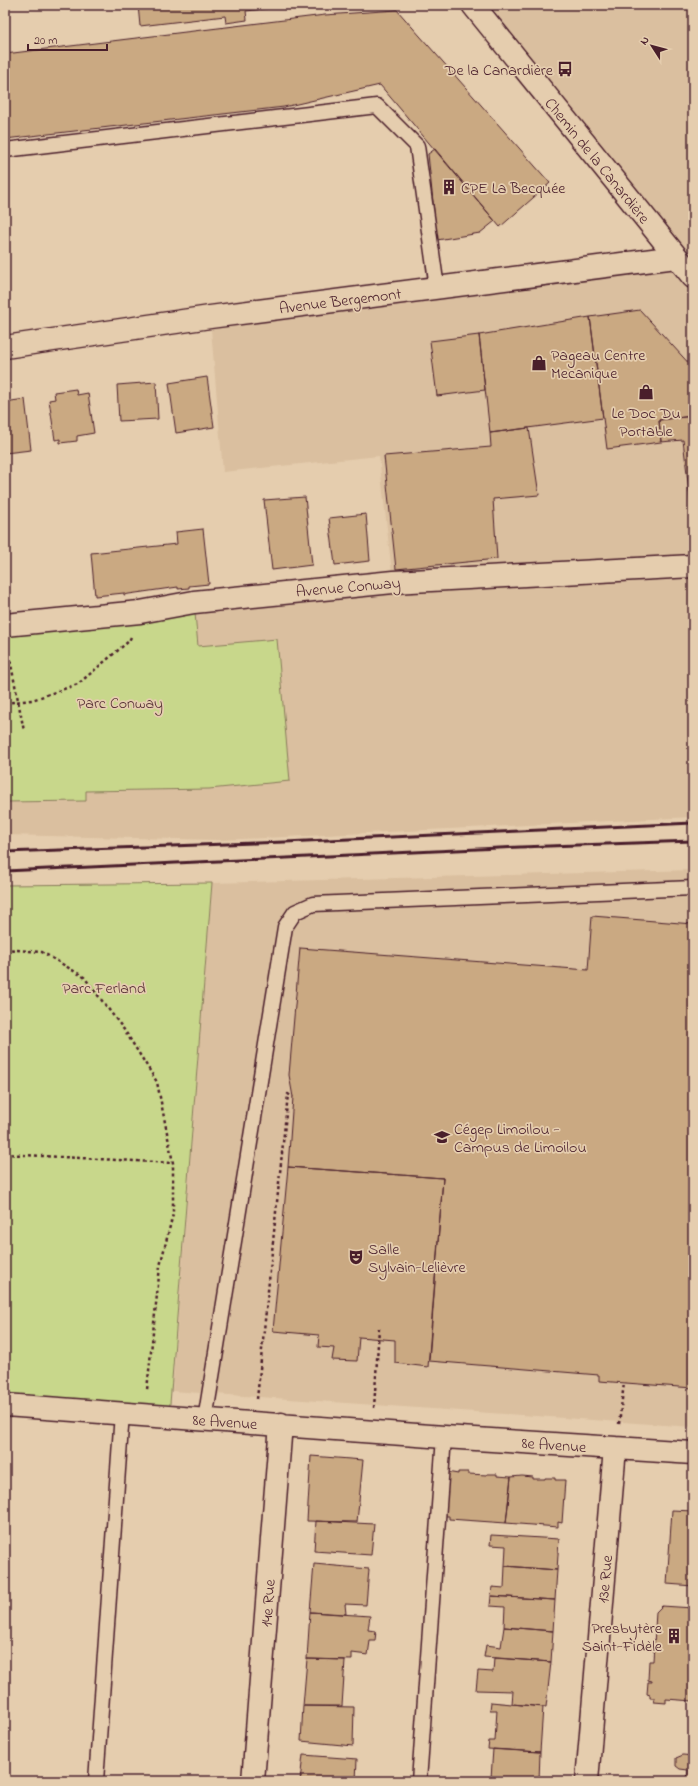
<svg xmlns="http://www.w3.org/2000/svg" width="698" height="1786" font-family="'Indie Flower',sans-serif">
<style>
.built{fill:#dabf9f}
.green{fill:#c8d78b;stroke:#897b5b}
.building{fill:#caa982;stroke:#4a1f2b}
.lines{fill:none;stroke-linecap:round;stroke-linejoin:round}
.service-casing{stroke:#4a1f2b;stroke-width:17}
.minor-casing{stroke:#4a1f2b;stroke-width:25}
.secondary-casing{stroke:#4a1f2b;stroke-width:25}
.path{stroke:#4a1f2b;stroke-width:2.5;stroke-dasharray:3 3;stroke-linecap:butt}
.service{stroke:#e5cdae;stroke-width:14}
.minor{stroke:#e5cdae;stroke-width:22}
.secondary{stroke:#e5cdae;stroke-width:22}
.rail{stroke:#4a1f2b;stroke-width:3}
.labels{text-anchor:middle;stroke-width:3.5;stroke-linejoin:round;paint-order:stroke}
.poi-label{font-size:16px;fill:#4a1f2b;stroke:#e5cdae;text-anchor:start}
.street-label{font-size:16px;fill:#4a1f2b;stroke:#e5cdae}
.park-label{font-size:16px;fill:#573135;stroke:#e5cdae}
</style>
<rect width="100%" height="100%" fill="#e5cdae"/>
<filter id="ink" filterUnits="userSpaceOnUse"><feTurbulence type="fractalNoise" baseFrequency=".025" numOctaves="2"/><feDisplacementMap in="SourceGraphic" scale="8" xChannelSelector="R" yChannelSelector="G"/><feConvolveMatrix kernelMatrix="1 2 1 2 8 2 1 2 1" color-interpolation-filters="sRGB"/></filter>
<g filter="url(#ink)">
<!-- built -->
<path class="built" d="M490,5H693V817L221,840L5,835V802L86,801V791L209,789L194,602L393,582L379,456L223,472L210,317L676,257Z
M693,870V1427L172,1391L212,883Z"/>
<!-- green -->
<path class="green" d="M194,602L198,646L277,639L290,781L209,789L86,791V801L5,802V625Z
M212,883L169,1416L5,1405V885Z"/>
<!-- building -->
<path class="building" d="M138,5H299L246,11L247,20L226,23L225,16L140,26Z
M397,10L550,183L500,227L380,85L284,107L5,139V54L325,15Z
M435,149L495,221L480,233L437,240L428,154Z
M640,310L693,368V416L659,420L661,442L607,449L590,317Z
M590,317L603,418L490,433L479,335Z
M479,335L485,390L437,396L430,341Z
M207,377L214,427L176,433L169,383Z
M156,382L158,419L119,421L117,385Z
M76,389L77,395L88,393L94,433L77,436V441L60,443V439L55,440L49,400L55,399L54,392Z
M25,399L31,450L5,453V402Z
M693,416V524L683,440L661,442L659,420Z
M529,428L539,495L493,499L497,559L396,569L384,456L491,447L490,433Z
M305,497L312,565L272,570L264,500Z
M366,514L370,561L335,565L329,518Z
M203,529L209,584L189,586V588L178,589V587L129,594L124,595V593L95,596L91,553L177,544L176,532Z
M592,916L693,924V1388L599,1381V1375L429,1361L443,1178L288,1167L293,1097L289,1075L300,948L588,970Z
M288,1167L443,1178L428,1367L395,1363V1340L359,1337L357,1361L332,1360L334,1348L318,1347L319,1335L273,1331Z
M311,1456L363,1460L357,1522L307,1521Z
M447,1472L458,1474V1472H468V1474L487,1475V1474H497V1476L511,1477L506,1523L449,1519V1516H444Z
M522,1476L533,1477V1479H545V1478H555V1480H565L562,1523L558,1522V1527L506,1523L511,1477Z
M672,1510L693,1511V1586L667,1584Z
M316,1521L374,1524L371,1555L314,1551Z
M491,1535L559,1539L557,1570L505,1566L506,1546L490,1545Z
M314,1564L369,1569L366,1605L345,1604L346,1614L310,1612Z
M505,1566L557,1570L555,1600L491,1596L492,1587L504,1588Z
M491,1596L555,1600L553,1631L504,1627L505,1607L490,1606Z
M662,1606L693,1608V1701L666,1699V1703L654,1702L655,1698H650V1695L647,1694L648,1682H652V1681L648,1680L649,1661H653L656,1612Z
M310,1612L370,1616L368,1630L376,1631L375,1641H370L368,1655L352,1653V1660L307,1659Z
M504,1627L553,1631L551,1662L484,1657L486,1645L501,1647Z
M494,1658L551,1662L546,1707L512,1704L513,1691L476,1690L478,1671L493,1672Z
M307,1659L345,1660L342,1706H303Z
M491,1702L543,1707L540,1752L488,1749L489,1741H495L497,1710H490Z
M303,1706L354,1707L353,1746L301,1741Z
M493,1749L540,1752L539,1781L491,1778Z
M303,1755L357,1759L356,1781H300Z
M683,1755L693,1756V1781H687L688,1770L680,1769L676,1766V1758Z
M486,1778H491L529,1781H486Z"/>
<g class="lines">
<defs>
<path id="service" d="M5,150L377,106L417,146L437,288
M205,1420L285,927L295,912L313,904L693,888
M96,1781L122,1413
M419,1781L444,1437"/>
<path id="minor" d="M5,347L210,317L676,257
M5,625L140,612L194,602L393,582L693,566
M5,1405L444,1437L693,1453
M253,1781L281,1424
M587,1781L615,1448"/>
<path id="secondary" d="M473,5L693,277"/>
</defs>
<!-- service casing -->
<use href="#service" class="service-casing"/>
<!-- minor casing -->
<use href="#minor" class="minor-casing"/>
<!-- secondary casing -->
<use href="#secondary" class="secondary-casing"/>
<!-- path -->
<path class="path" d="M8,649L24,731
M5,703L32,700L78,684L129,641L131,637
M5,949L42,952L84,977L125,1031L157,1082L173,1163V1214L160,1266L147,1390
M5,1154L173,1163
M257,1399L288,1094L293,1097
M374,1408L379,1328
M619,1424L624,1383"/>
<!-- service -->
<use href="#service" class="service"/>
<!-- minor -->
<use href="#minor" class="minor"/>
<!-- secondary -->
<use href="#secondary" class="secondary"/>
<!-- rail -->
<path class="rail" d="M5,852L285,842L693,823
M5,871L520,847L693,841"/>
</g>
</g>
<!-- icons -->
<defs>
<symbol id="bus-bare" viewBox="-9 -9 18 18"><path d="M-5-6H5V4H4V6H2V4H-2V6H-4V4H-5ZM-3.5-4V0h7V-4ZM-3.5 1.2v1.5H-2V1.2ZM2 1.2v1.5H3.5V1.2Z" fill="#4a1f2b" stroke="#e5cdae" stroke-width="2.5" paint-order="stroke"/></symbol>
<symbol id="building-bare" viewBox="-9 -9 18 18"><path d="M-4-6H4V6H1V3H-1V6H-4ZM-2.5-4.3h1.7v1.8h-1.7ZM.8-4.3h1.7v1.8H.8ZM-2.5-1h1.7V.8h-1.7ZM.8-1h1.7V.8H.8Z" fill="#4a1f2b" stroke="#e5cdae" stroke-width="2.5" paint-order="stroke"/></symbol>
<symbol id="shop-bare" viewBox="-9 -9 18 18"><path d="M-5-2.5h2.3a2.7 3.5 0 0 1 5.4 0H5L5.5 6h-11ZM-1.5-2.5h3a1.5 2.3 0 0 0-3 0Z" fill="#4a1f2b" stroke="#e5cdae" stroke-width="2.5" paint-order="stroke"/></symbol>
<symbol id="university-bare" viewBox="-9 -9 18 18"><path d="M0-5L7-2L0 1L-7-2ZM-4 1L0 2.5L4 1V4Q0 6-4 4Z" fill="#4a1f2b" stroke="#e5cdae" stroke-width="2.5" paint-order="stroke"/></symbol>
<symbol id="theatre-bare" viewBox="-9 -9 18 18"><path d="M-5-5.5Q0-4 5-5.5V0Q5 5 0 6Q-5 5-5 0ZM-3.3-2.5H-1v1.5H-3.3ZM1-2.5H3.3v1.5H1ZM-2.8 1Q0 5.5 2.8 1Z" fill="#4a1f2b" stroke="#e5cdae" stroke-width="2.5" paint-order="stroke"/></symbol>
</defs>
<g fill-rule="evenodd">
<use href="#bus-bare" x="554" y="58" width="22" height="22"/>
<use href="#building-bare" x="438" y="176" width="22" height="22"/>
<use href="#shop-bare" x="528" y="352" width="22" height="22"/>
<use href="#shop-bare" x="635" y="381" width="22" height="22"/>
<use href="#university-bare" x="431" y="1126" width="22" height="22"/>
<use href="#theatre-bare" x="345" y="1246" width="22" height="22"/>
<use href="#building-bare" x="663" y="1625" width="22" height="22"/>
</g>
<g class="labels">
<!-- poi labels -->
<g class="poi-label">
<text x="553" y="75" text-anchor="end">De la Canardière</text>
<text x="461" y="193">CPE La Becquée</text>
<text x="551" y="360">Pageau Centre<tspan x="551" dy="18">Mecanique</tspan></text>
<text x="646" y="418" text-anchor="middle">Le Doc Du<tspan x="646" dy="18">Portable</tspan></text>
<text x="454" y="1134">Cégep Limoilou -<tspan x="454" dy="18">Campus de Limoilou</tspan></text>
<text x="368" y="1254">Salle<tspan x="368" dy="18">Sylvain-Lelièvre</tspan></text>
<text x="662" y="1633" text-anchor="end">Presbytère<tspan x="662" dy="18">Saint-Fidèle</tspan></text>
</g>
<!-- street labels -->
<g class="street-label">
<text transform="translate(598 160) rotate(51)" y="6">Chemin de la Canardière</text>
<text transform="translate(340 300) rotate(-7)" y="6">Avenue Bergemont</text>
<text transform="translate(348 586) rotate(-5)" y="6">Avenue Conway</text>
<text transform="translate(225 1421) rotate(4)" y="6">8e Avenue</text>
<text transform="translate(554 1444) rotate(4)" y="6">8e Avenue</text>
<text transform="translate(604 1579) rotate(-85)" y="6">13e Rue</text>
<text transform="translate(267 1603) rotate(-86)" y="6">14e Rue</text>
</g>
<!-- park labels -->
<g class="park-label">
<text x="120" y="708">Parc Conway</text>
<text x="104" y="993">Parc Ferland</text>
</g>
</g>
<!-- margin -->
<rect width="698" height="1786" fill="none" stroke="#e5cdae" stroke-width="20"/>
<rect x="10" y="10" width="678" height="1766" fill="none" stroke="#4a1f2b" stroke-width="1.5" filter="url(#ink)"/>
<!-- north arrow -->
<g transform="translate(652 46) rotate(306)" stroke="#e5cdae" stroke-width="3" paint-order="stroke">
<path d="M0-3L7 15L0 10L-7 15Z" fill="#4a1f2b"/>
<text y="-6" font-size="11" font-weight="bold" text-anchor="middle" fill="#4a1f2b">N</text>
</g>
<!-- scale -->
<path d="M28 44v6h79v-6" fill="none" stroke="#4a1f2b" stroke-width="2"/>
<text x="34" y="44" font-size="12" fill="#4a1f2b" stroke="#e5cdae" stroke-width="3" paint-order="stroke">20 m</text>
</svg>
